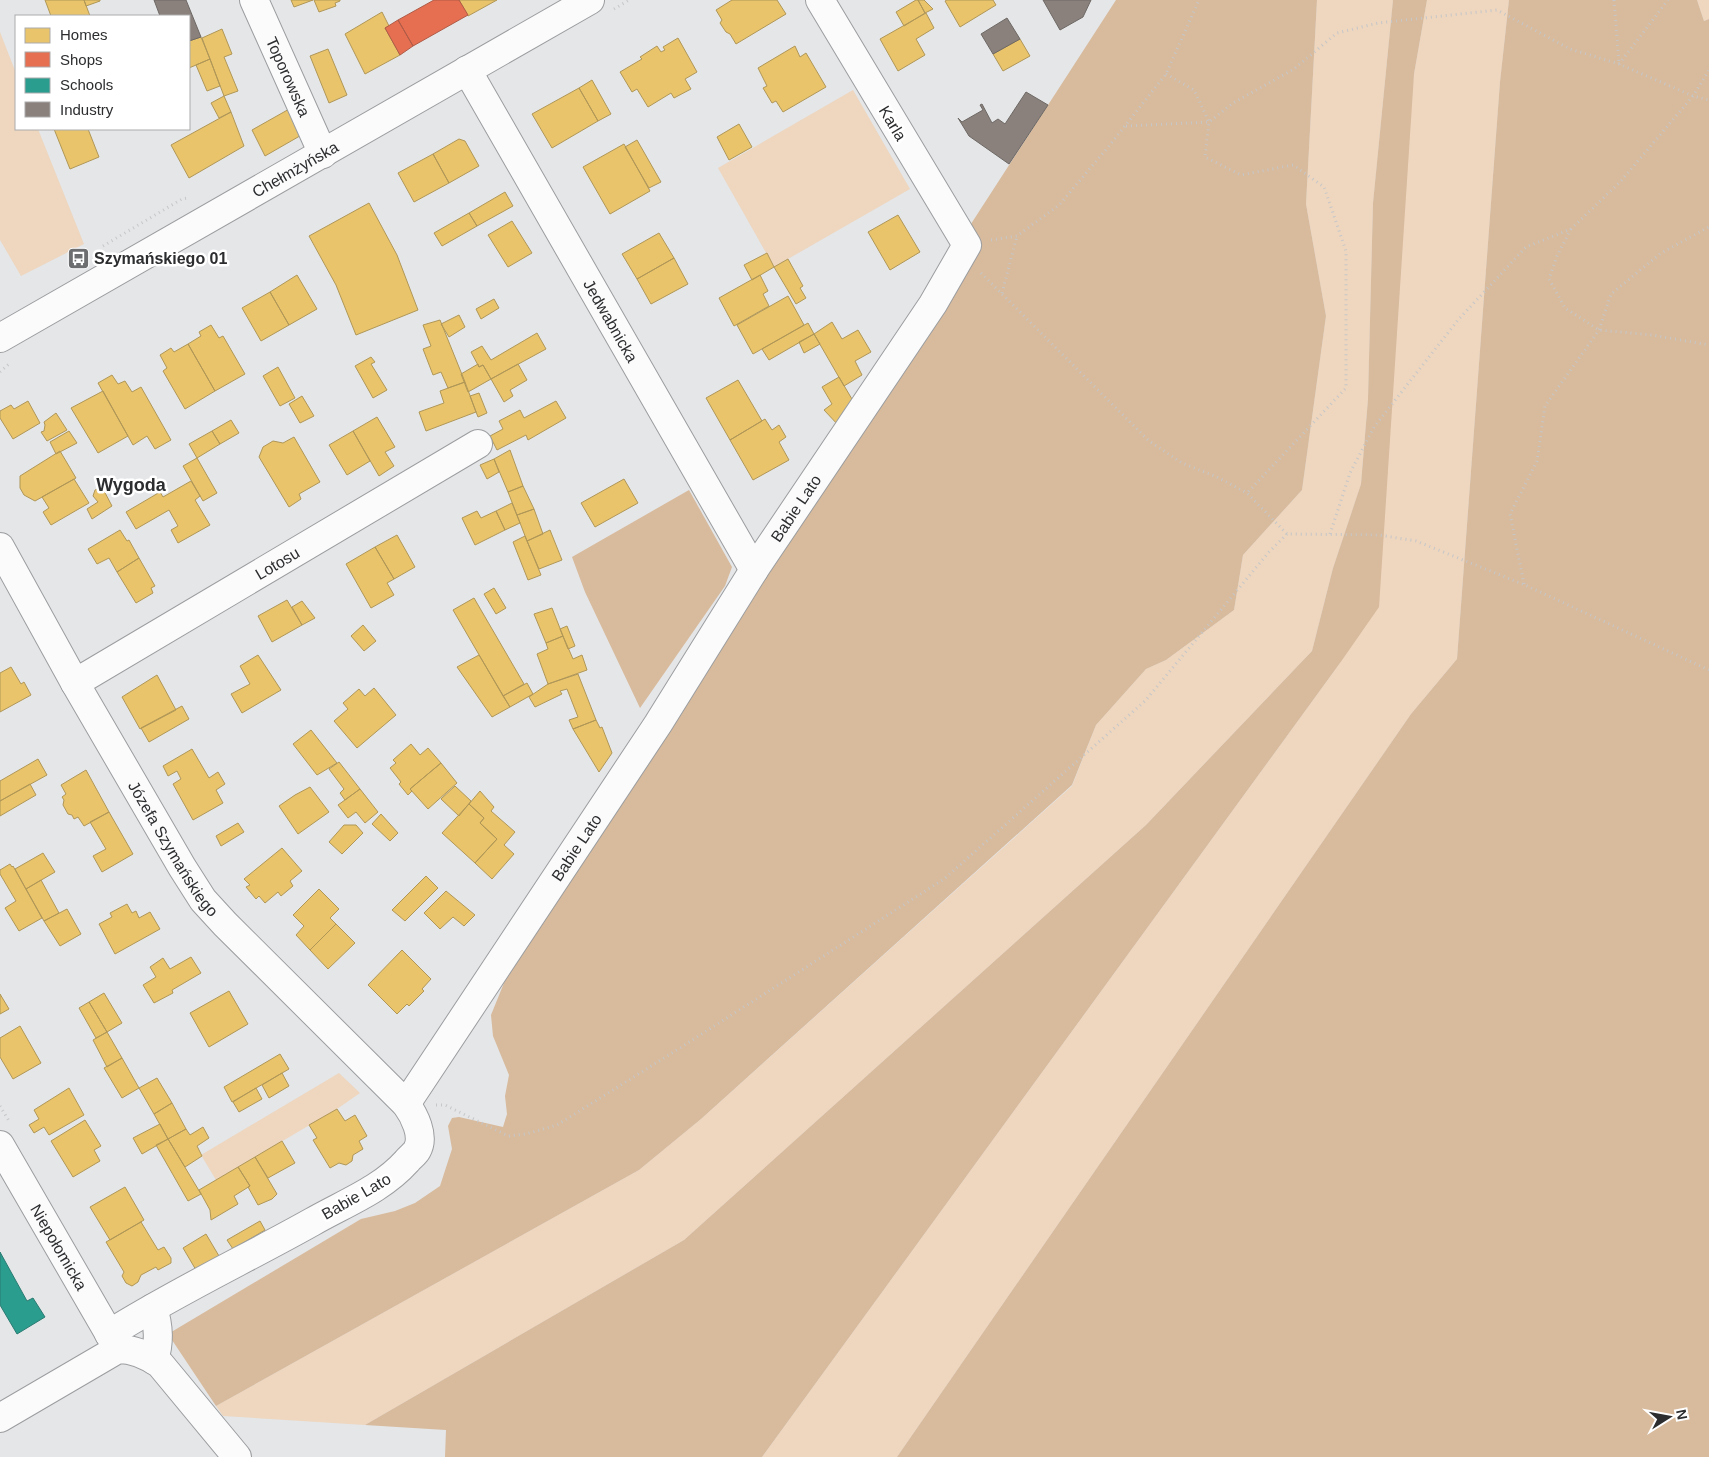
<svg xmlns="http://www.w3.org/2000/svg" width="1709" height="1457" font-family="Helvetica,sans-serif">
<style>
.green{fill:#eed6bf}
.forest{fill:#d8ba9c}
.homes{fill:#e9c46a;stroke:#b09758}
.shops{fill:#e76f51;stroke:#af5b47}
.schools{fill:#2a9d8f;stroke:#2b7b72}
.industry{fill:#8a817c;stroke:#6e6865}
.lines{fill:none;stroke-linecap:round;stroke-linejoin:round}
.minor-casing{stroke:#9b9d9f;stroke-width:30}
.path{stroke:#c6c7c8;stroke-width:3;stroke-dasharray:1 4;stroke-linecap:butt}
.minor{stroke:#fbfbfc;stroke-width:28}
.labels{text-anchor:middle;stroke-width:5;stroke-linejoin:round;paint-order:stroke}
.street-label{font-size:16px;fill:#2c2d2f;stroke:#fff}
.poi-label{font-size:16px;font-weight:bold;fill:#2c2d2f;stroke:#fff;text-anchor:start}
.neighbourhood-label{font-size:18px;font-weight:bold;fill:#2c2d2f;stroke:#fff}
</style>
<rect width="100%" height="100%" fill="#e4e6e8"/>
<!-- green -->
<path class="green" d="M1317,0H1393L1373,203L1368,399L1361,484L1333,568L1312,651L1146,825L684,1240L365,1425L223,1416L216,1406L639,1170L701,1119L1072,786L1096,725L1146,669L1166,660L1234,610L1243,555L1302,490L1326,316L1306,204Z
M1427,0H1509L1500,82L1457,659L1411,714L897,1457H762L1340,663L1414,74Z
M1697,0H1709V19L1704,21Z
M0,32L16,73V129H38L84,244L21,276L0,240Z
M853,90L910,189L774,267L718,168Z
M339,1073L360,1093L337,1109L216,1180L201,1155Z"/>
<!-- forest -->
<path class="forest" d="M1116,0H1317L1306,204L1326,316L1302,490L1243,555L1234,610L1166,660L1146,669L1096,725L1072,785L701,1119L639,1170L216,1406L168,1334L361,1219L395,1211L415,1203L440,1186L452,1149L448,1126L452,1118L459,1117L503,1127L507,1114L505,1096L509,1075L493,1036L491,1015L506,978L969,227Z
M1393,0H1427L1414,74L1379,607L1340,663L762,1457H445L446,1430L365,1425L684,1240L1146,825L1312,651L1333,568L1361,484L1368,399L1373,203Z
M1509,0H1697L1704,21L1709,19V1457H897L1411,714L1457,659L1500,82Z
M689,490L732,567L725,586L640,708L585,592L572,557Z"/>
<!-- homes -->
<path class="homes" d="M45,0H84L90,16H51Z
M84,0H100V1L86,6Z
M291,0H313L294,7Z
M314,0H340V1L335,3L336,6L319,12Z
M459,0H497L468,16Z
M732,0H777L786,14L736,44L730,34L726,32L720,23L722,20L716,10Z
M916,0H918L925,13L904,26L896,12Z
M918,0H924L933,9L925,13Z
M947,0H993L996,5L960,27L945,1Z
M382,12L389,26L385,28L400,55L365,74L345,34Z
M926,13L934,28L916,39L925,55L898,71L880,39Z
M222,29L232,54L224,57L238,91L224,96L202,38Z
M201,37L210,59L189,68V41Z
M678,38L697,72L685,79L691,89L674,98L671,93L648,107L637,89L632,92L620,72L642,59L640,57L657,46L661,52L665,50L663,47Z
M1020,39L1030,56L1003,71L993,54Z
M795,46L800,57L806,53L826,87L783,112L776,101L772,103L763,88L767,86L758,68Z
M328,49L347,95L329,103L310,56Z
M210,59L220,86L207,91L196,65Z
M592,80L611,114L598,121L579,88Z
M579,88L598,121L552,148L532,114Z
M224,96L231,112L219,118L211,103Z
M291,108L305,133L265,156L252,130Z
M231,112L244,146L189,178L171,145Z
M739,124L752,147L729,160L717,137Z
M54,129H88L99,157L70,169Z
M459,139L465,141L479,166L449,183L433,154Z
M637,140L661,182L649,188L625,147Z
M624,144L650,191L610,214L583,167Z
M433,154L449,183L414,202L398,173Z
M505,192L513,206L477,226L469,213Z
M369,203L397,255L418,310L356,335L336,285L309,236Z
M469,213L477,226L442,246L434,233Z
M898,215L920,252L890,270L868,232Z
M512,221L532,253L508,267L488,235Z
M659,233L674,258L637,279L622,254Z
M767,253L774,267L752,280L744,265Z
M674,258L688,284L651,304L637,279Z
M788,259L803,286L800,288L806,298L796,304L774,267Z
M297,275L317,309L289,325L270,292Z
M760,275L768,291L763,294L769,306L734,326L719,298Z
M270,292L289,325L261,341L242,308Z
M788,296L804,325L753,354L737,325Z
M494,299L499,308L481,319L476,309Z
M459,315L465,327L449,337L441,324Z
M440,320L465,382L448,388L441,372L433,375L423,349L431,346L423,325Z
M832,322L842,339L858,330L871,352L855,361L862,375L844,386L814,334Z
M808,323L814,334L769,360L762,349Z
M211,325L219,338L223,336L245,374L215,391L188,344L201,336L199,332Z
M537,333L546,349L491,379L483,365L479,367L471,352L482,346L491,360Z
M814,334L820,344L804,353L799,342Z
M188,344L215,391L185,409L163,371L167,368L160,355L171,348L174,352Z
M371,357L375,362L371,364L387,390L373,398L355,366Z
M478,364L479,367L483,365L491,379L468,392L461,374Z
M518,364L527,380L510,390L513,396L504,402L491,379Z
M278,367L295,398L280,406L263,376Z
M112,375L118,384L125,381L132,392L141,387L171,440L155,449L147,436L133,445L98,383Z
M839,377L856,406L840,427L824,410L832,404L822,387Z
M738,380L762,421L730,440L706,398Z
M465,382L476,412L426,431L419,412L444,403L440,391Z
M103,391L128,436L98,453L71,408Z
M479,393L487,413L478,417L470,396Z
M302,396L314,416L300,423L289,404Z
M28,401L40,423L13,439L0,418V411L11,405L14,409Z
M556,401L566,418L528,440L526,435L497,450L490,436L503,429L499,421L520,410L524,418Z
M56,413L67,430L47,441L41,432L44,431L45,425L44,422Z
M377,417L395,447L385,452L394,466L379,476L353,431Z
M765,419L772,430L779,425L786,437L779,442L789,460L753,480L730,440Z
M231,420L239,433L220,444L212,431Z
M69,431L77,443L56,454L50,442Z
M212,431L220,444L197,458L189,444Z
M353,431L370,461L347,475L329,445Z
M294,437L320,482L299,494L301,499L289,507L259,457L263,447L273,441L283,443Z
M510,450L523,486L508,492L494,459Z
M60,451L76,478L35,501L24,495L20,488V476Z
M197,458L217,493L203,501L183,466Z
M494,459L499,472L487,479L480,465Z
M74,479L89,503L51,525L43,512L49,508L42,497Z
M624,479L638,503L595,527L581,503Z
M191,481L200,496L195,500L210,525L178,543L171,530L178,526L169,510L136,529L126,512L160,492L163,497Z
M523,486L534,509L517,515L508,492Z
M102,487L112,506L92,519L87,509L98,502L93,496L95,490Z
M512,503L520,523L505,530L496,511Z
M534,509L543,534L527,541L517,515Z
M477,511L481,518L496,511L505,530L475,545L462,518Z
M120,530L127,541L129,540L139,558L117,572L109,558L97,564L88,549Z
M550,530L562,560L539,569L527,541Z
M397,535L415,567L394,579L375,547Z
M525,536L541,575L528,580L513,542Z
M375,547L394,579L387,583L394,595L371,608L346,564Z
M139,558L155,586L151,588L153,593L136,603L117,572Z
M494,588L506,608L496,614L484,594Z
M474,598L524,684L503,696L453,610Z
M287,600L302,625L272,642L258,616Z
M302,601L315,618L302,625L292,607Z
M552,608L563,636L546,643L534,614Z
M363,625L376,641L364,651L351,636Z
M567,626L575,646L568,649L560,629Z
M563,636L573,659L582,655L587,670L548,684L537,654L548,649L546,643Z
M258,655L281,690L242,713L231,694L250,684L240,666Z
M479,655L510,707L492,717L457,667Z
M11,667L21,684L24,682L31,695L0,712V673Z
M578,674L596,720L573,729L569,720L578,717L567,689L560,691L562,694L535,707L529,697L548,684Z
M157,675L176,710L140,729L122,697Z
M527,683L533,694L510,707L503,696Z
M374,688L396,715L357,748L334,721L348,709L343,703L359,689L365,696Z
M182,706L189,719L149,742L141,728Z
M596,720L600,728L602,727L612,753L599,772L573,729Z
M311,730L337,763L317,775L293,744Z
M411,744L420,755L428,748L441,763L410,789L412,791L408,795L399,784L401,782L390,768L396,763L393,760Z
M192,749L209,778L218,772L225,784L216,790L223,803L193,820L173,784L181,779L177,771L168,776L163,766Z
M38,759L47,775L0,801V781Z
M339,762L360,789L345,800L340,793L344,789L329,769Z
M441,763L457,783L428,809L410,789Z
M86,770L109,812L84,826L78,817L74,819L72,815L68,814L63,805L64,800L62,797L66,794L61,785Z
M30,784L36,795L0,816V801Z
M455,786L471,801L459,816L441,799Z
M310,787L329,812L298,834L279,806L295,795Z
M360,789L378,812L365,823L356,812L348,818L338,805Z
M480,791L494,807L491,811L515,832L504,845L514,854L492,879L475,863L497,839L480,823L484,818L469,804Z
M469,804L484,818L480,823L497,839L475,863L442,833Z
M109,812L133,854L102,872L93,856L106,849L90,822Z
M381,814L398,833L390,841L372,824Z
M238,823L244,832L221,846L216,836Z
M344,825H356L363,833L342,854L329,842Z
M282,848L302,871L290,881L293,886L281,896L278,892L265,903L259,896L256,899L246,887L250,885L244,879Z
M43,853L55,872L26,889L15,869Z
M10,864L12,867L13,866L42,918L19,931L5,908L16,901L0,874V870Z
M426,876L438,888L405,921L392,910Z
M41,880L59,913L44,921L26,889Z
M319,889L339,909L330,918L336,924L310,950L296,935L304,926L293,915Z
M446,891L475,915L464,926L453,917L440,929L424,913Z
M127,904L132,913L136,911L139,918L150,912L160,929L115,954L99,924L112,917L110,913Z
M67,909L81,934L60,946L44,921Z
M336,924L355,943L328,969L310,950Z
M402,950L431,979L422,989L424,991L409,1006L407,1004L397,1014L368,985Z
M191,957L201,973L172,990L173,993L154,1003L143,985L156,977L150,967L163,958L170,969Z
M229,991L248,1024L209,1047L190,1013Z
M104,993L122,1023L107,1032L89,1002Z
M0,994L9,1009L0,1014Z
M89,1002L107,1032L96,1038L79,1008Z
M20,1026L41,1063L13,1079L0,1057V1038Z
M107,1032L122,1058L107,1067L93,1040Z
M280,1054L289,1069L232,1102L224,1087Z
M122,1058L139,1088L122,1098L104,1068Z
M282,1073L289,1086L269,1098L262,1085Z
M157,1078L172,1103L154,1114L139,1088Z
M69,1088L84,1115L49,1135L44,1127L34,1133L29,1125L39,1119L34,1110Z
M256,1088L262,1099L239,1112L233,1102Z
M172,1103L186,1129L168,1139L154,1114Z
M337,1109L345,1121L355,1115L367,1136L359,1141L363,1149L353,1155L352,1161L346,1165L339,1163L330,1168L313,1140L317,1138L309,1125Z
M85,1120L101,1146L94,1150L100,1161L73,1177L51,1141Z
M160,1124L168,1139L142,1154L133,1138Z
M203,1127L209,1138L197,1146L202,1156L185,1167L168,1139L186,1129L190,1135Z
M168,1139L201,1194L188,1201L156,1145Z
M282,1141L295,1163L268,1178L255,1157Z
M255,1157L277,1194L272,1199L258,1205L248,1187L250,1186L238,1167Z
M238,1167L250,1186L234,1196L238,1204L211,1220L210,1210L199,1190Z
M125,1187L144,1220L110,1240L90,1207Z
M260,1221L265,1230L233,1249L227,1240Z
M141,1222L158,1250L164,1247L171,1258V1263L158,1270L156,1267L141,1275L138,1282L132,1286L126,1283L122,1276L124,1272L106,1242Z
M206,1234L219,1256L196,1270L183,1248Z"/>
<!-- shops -->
<path class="shops" d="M434,0H459L468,15L413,46L398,20Z
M398,20L413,46L400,55L385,28Z"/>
<!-- schools -->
<path class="schools" d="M0,1252L27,1301L33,1298L45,1317L17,1334L0,1305Z"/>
<!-- industry -->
<path class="industry" d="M154,0H186L201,37L189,41V16H160Z
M1043,0H1091L1083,17L1060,30Z
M1007,18L1020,39L993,54L981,34Z
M1026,92L1048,105L1009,164L969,136L958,118L962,122L983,110L980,105L982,104L992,123L998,119L1005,124Z"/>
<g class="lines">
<defs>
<g id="minor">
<path id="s1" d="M254,0L323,154"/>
<path id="s2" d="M467,70L754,570"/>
<path id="s3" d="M0,338L590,0"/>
<path id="s4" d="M0,547L75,683L182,867L203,900L225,924L406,1104C414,1115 425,1136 417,1150C415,1154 410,1157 407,1161C381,1190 345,1203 312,1222C244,1260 174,1293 109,1334"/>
<path id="s5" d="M75,683L478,444"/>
<path id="s6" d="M406,1104L658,724L754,570L933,304L967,245L820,0"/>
<path id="s7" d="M0,1145L118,1349"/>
<path d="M153,1308C159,1326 160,1342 154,1360"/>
<path d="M0,1418L118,1349C134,1349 147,1355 160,1364L237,1457"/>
</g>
</defs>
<!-- minor casing -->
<use href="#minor" class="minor-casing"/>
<!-- path -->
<path class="path" d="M1614,0L1619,63
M614,9L629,0
M1619,64L1668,0
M1166,74L1194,90L1209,122L1205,157L1241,175L1293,165L1324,187L1346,251V388L1247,493
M1126,126L1209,122L1233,103L1294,69L1337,33L1378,23L1497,10L1570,49L1619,64L1693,96L1709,100
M1571,229L1557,256L1549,279L1565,308L1599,330L1652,335L1709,345
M991,240L1017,236L1059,205L1109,146L1166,74L1199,0
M103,246L182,199L188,198
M981,273L1149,441L1182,463L1217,477L1247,493L1287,534L1379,535L1416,541L1525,585L1709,670
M1002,293L1017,236
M0,372L10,363
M1330,534L1350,473L1374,427L1458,320L1526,247L1571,229L1620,182L1693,96L1709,70
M1524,584L1510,514L1537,461L1545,406L1599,330L1611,294L1661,253L1709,227
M436,1105H445L508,1136L526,1134L557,1125L672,1053L944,879L1145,701L1269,552L1287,534
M0,1106L9,1121"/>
<!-- minor -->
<use href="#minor" class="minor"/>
</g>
<!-- icons -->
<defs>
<symbol id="bus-square" viewBox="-11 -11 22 22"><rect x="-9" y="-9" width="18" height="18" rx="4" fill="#6c6e70" stroke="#fff"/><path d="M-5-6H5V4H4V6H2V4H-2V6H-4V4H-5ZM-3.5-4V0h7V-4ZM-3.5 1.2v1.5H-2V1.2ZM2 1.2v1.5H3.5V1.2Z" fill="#fff"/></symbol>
</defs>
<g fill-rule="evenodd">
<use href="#bus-square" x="66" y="246" width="25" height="25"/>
</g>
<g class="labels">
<!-- street labels -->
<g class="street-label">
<text dy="6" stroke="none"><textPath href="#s1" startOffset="84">Toporowska</textPath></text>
<text transform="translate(893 123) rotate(59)" y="6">Karla</text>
<text dy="6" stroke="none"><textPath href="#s3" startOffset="340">Chełmżyńska</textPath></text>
<text dy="6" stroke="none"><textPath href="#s2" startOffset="289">Jedwabnicka</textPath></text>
<text dy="6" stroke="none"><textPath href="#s6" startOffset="712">Babie Lato</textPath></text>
<text dy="6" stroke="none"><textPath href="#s5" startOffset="235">Lotosu</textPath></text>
<text dy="6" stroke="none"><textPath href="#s4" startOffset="348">Józefa Szymańskiego</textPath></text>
<text dy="6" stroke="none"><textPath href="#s6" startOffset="308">Babie Lato</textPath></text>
<text transform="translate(356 1196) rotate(-30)" y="6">Babie Lato</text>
<text dy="6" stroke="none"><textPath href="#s7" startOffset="118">Niepołomicka</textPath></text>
</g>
<!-- poi labels -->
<g class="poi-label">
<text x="94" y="264">Szymańskiego 01</text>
</g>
<!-- neighbourhood labels -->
<g class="neighbourhood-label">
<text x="131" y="491">Wygoda</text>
</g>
</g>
<!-- legend -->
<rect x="15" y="15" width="175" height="115" fill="#ffffff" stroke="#ababac"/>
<rect x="25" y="28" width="25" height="15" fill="#e9c46a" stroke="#ababac"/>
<text x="60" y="40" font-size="15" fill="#2c2d2f">Homes</text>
<rect x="25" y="52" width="25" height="15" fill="#e76f51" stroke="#ababac"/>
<text x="60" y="65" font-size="15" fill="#2c2d2f">Shops</text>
<rect x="25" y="78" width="25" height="15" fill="#2a9d8f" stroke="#ababac"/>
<text x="60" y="90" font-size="15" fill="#2c2d2f">Schools</text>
<rect x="25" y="102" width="25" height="15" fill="#8a817c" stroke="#ababac"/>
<text x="60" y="115" font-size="15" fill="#2c2d2f">Industry</text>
<!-- north arrow -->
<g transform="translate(1669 1417) rotate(79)" stroke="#ffffff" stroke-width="4" paint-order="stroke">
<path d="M0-4L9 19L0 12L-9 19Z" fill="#2c2d2f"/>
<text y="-8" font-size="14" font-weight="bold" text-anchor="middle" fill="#2c2d2f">N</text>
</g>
</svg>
